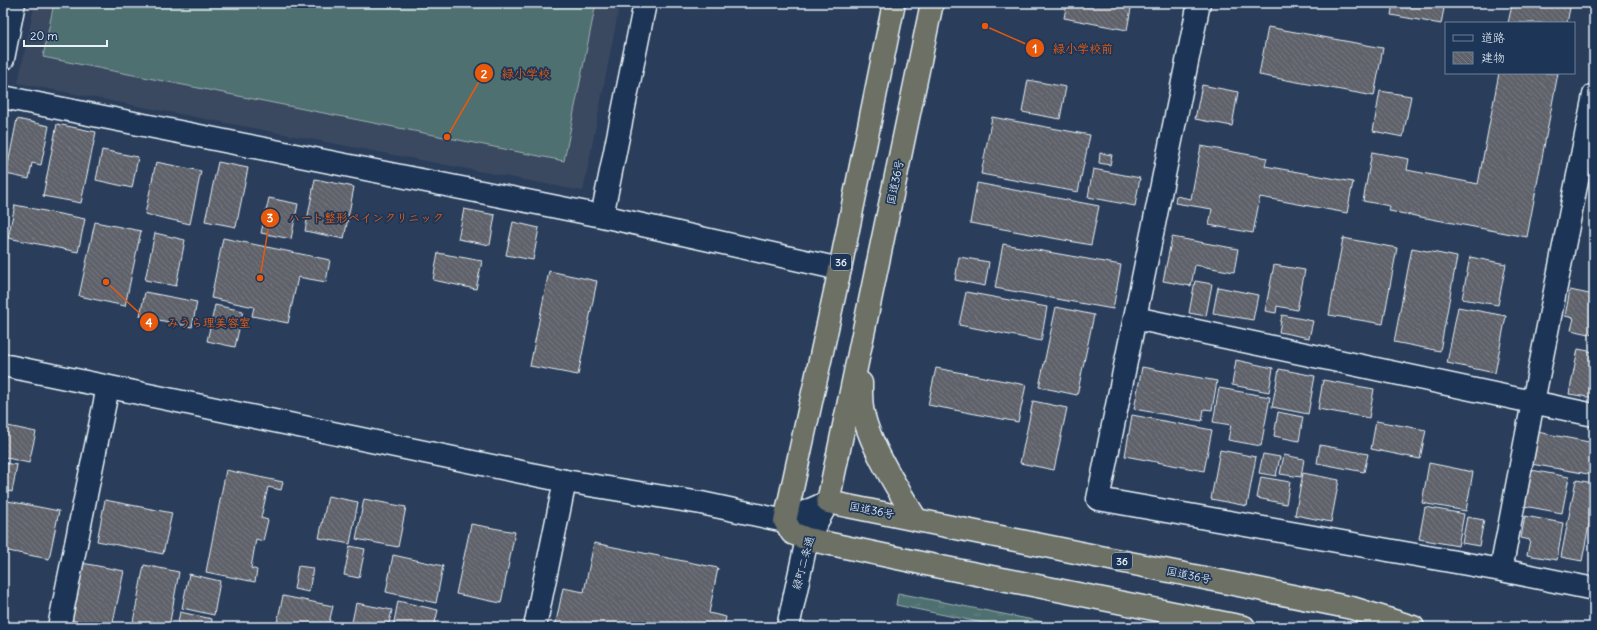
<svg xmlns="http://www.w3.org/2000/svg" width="1597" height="630" font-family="Delius,'Klee One',sans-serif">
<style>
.built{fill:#3a4960}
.grass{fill:url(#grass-tufts);stroke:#9cb0b4}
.pitch{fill:#4f6f70;stroke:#9cb0b4}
.building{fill:url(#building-back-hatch);stroke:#e8f1f8}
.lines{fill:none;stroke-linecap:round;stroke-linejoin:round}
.minor-casing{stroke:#e8f1f8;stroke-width:25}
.tertiary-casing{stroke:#e8f1f8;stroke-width:25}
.trunk-casing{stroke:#e8f1f8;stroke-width:25}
.minor{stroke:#1d3557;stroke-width:22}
.tertiary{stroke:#1d3557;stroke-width:22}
.trunk{stroke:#6c7065;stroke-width:22}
.labels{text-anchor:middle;stroke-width:3.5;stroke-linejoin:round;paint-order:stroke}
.shield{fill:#1d3557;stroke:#abb9c8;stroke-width:1}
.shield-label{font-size:10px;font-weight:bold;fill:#e8f1f8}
.street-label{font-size:11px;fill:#e8f1f8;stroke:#1d3557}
.leader{fill:none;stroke:#e8590c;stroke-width:1.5}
.callout-dot{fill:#e8590c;stroke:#1d3557;stroke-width:1.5}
.mark-label{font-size:12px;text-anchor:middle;font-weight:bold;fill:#fff}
.callout-label{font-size:12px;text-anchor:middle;font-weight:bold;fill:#e8590c;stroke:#1d3557;stroke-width:3.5;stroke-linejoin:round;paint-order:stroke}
</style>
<defs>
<pattern id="grass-tufts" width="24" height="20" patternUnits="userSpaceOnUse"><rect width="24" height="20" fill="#4f6f70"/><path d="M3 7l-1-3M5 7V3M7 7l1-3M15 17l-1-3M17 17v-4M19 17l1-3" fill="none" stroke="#688485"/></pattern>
<pattern id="building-back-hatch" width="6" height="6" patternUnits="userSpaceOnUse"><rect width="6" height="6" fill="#5f626a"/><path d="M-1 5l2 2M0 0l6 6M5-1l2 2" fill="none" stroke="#767980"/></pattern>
</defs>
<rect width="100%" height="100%" fill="#2a3e5b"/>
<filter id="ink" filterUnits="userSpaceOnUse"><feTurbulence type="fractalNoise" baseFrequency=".025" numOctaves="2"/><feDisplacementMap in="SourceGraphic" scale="8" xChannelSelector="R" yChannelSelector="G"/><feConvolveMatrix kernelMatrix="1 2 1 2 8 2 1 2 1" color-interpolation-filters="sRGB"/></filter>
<g filter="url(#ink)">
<!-- built -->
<path class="built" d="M35,3H620L583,191L18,83Z"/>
<!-- grass -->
<path class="grass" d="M898,593L1068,627H1003L896,605Z"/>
<!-- pitch -->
<path class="pitch" d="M54,3H596L564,161L43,57Z"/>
<!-- building -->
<path class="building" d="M1067,3H1132L1127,30L1064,18Z
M1393,3H1445L1441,24L1391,15Z
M1504,3H1571L1567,23H1508L1512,5Z
M1268,27L1383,48L1374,96L1259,75Z
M1499,73H1558L1527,237L1389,211L1390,206L1363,201L1372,152L1409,159L1407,170L1478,184Z
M1028,80L1066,87L1060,119L1022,112Z
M1202,85L1238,92L1232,126L1195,119Z
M1380,91L1411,96L1403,137L1373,131Z
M992,117L1090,135L1078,192L981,174Z
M17,119L49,126L41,165L32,163L29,179L6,174Z
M57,124L96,132L81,203L43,196Z
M1201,146L1267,158L1265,166L1353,182L1347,213L1260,197L1253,233L1209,225L1212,209L1175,203L1176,196L1191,199Z
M102,150L138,157L132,188L96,180Z
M1100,153L1112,155L1110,165L1099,163Z
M156,162L201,171L190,224L145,214Z
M218,162L248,168L236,227L205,221Z
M1093,169L1140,178L1135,206L1088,197Z
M315,179L354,187L344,239L305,231Z
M977,183L1099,206L1091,245L970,223Z
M269,198L298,204L291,239L261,233Z
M15,205L85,219L78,252L8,238Z
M464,209L495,215L490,245L458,239Z
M95,222L141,231L125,306L79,296Z
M513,222L539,228L533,260L506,255Z
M155,233L185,240L176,286L145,280Z
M1172,237L1238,249L1234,272L1195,265L1191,286L1163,281Z
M223,238L330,260L326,282L298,277L288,323L252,316L254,307L211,298Z
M1343,238L1397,248L1383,324L1329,315Z
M1003,244L1121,265L1113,309L995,288Z
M1412,248L1457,257L1440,351L1394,342Z
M438,253L482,261L476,289L433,280Z
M1594,253V273L1590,272Z
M959,257L989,262L985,286L955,280Z
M1470,257L1506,264L1498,305L1462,299Z
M1274,265L1305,270L1297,310L1277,306L1276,313L1265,311Z
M549,271L597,281L578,375L530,366Z
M1195,281L1212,284L1206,316L1189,313Z
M1218,287L1258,295L1253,320L1213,313Z
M1570,290L1594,295V335L1571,330L1574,318L1565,316Z
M145,292L197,302L192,327L140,316Z
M966,292L1047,307L1041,341L959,325Z
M215,305L243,311L235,347L207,341Z
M1056,307L1094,315L1077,395L1039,387Z
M1458,307L1506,316L1495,373L1447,363Z
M1282,315L1313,321L1309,338L1279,332Z
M1578,349L1594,352V398L1569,394Z
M1236,360L1273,368L1269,392L1232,385Z
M1142,367L1217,381L1212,410L1204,409L1202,421L1134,409Z
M936,368L1026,385L1018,422L928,405Z
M1279,369L1315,376L1308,414L1272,407Z
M1323,380L1374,389L1369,418L1318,409Z
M1219,388L1270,397L1261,446L1228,440L1231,425L1213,422Z
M1033,401L1067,408L1054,470L1020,463Z
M1278,412L1303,417L1299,441L1274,436Z
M1132,415L1212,430L1204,471L1125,456Z
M1376,421L1426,430L1420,459L1371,449Z
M3,425L36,432L29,463L3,457Z
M1537,432L1594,443V475L1531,464Z
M1320,445L1368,454L1364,472L1317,463Z
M1220,450L1256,457L1247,506L1211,499Z
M1263,454L1280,457L1276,476L1259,473Z
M1284,455L1304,459L1301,477L1280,474Z
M3,463L17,465L12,492L3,490Z
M1429,463L1473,472L1466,511L1422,503Z
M226,470L283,482L281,490L268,487L261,518L268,520L263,541L256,539L251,568L257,570L255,582L206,572Z
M1531,470L1569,477L1562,513L1524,506Z
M1303,473L1339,480L1331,522L1295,515Z
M1261,477L1290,482L1286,504L1257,498Z
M1576,480L1594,483V499L1582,561L1561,557Z
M328,496L358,502L350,544L319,538Z
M364,499L406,507L398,547L356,539Z
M105,500L172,513L163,554L97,541Z
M8,501L59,511L49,559L3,550V525Z
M1425,507L1464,514L1458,546L1419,539Z
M1525,516L1563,523L1557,560L1527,555L1530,540L1521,538Z
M1467,517L1484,520L1479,546L1462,543Z
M471,524L515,532L501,603L456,594Z
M594,543L718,568L709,613L726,617L724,627H555L563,588L584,592Z
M350,546L365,549L359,578L344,575Z
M393,555L443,566L436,603L386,592Z
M82,563L124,571L112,627H104L71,620Z
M144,565L179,572L169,627H132Z
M298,566L313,568L309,592L294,589Z
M189,574L220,581L214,615L182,608Z
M283,596L333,606L328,627H276Z
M398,601L438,610L434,627H393Z
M356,603L392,610L388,627H351Z
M180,612L212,619L211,627H177Z"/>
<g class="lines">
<defs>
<path id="minor" d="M1199,3L1098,499L1501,570L1594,589
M3,97L602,216L840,269
M602,216L645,3
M1135,318L1594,415
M1501,570L1533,402L1594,95
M59,627L108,387
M535,627L565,481"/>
<path id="tertiary" d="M3,59L14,3
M3,365L565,481L701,503L785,521L828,502
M788,627L807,539L828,502"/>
<path id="trunk" d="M894,3L840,269L785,521L792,533L807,539L921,563L1244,627
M932,3L828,502L1352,608L1413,627
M861,383C861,391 861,400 862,408C868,443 897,488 916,519"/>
</defs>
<!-- minor casing -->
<use href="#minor" class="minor-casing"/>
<!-- tertiary casing -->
<use href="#tertiary" class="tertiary-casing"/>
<!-- trunk casing -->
<use href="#trunk" class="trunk-casing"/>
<!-- minor -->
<use href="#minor" class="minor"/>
<!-- tertiary -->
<use href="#tertiary" class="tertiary"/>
<!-- trunk -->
<use href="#trunk" class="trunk"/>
</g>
</g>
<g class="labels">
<!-- shield labels -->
<g class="shield">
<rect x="831" y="254" width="20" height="16" rx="3"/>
<rect x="1112" y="553" width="20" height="16" rx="3"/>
</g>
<g class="shield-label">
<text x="841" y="266">36</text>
<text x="1122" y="565">36</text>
</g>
<!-- street labels -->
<g class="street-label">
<text transform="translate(895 182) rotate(-78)" y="4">国道36号</text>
<text transform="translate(872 510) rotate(11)" y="4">国道36号</text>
<text transform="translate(803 563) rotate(-75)" y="4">緑町二条通</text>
<text transform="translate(1189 575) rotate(12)" y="4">国道36号</text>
</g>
</g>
<!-- callouts -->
<path class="leader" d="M985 26L1035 48M447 137L484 73M260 278L270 218M106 282L149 322"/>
<g class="callout-dot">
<circle cx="985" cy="26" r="4"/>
<circle cx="447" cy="137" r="4"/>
<circle cx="260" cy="278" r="4"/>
<circle cx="106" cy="282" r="4"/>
<circle cx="1035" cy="48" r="10"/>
<circle cx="484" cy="73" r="10"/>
<circle cx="270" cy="218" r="10"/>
<circle cx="149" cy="322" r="10"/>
</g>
<g class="mark-label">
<text x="1035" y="53">1</text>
<text x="484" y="78">2</text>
<text x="270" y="222">3</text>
<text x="149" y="327">4</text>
</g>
<g class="callout-label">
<text x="1083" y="53">緑小学校前</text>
<text x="526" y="78">緑小学校</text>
<text x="366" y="222">ハート整形ペインクリニック</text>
<text x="209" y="327">みうら理美容室</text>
</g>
<!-- margin -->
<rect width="1597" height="630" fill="none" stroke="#1d3557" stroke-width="16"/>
<rect x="8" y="8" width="1581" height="614" fill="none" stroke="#e8f1f8" stroke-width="1.5" filter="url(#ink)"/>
<!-- legend -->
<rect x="1445" y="22" width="130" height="52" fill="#1d3557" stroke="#6e8097"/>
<rect x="1453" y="35" width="20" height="6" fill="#1d3557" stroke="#6e8097"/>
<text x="1481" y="42" font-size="12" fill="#e8f1f8">道路</text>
<rect x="1453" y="52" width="20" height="12" fill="url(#building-back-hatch)" stroke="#6e8097"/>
<text x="1481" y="62" font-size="12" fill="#e8f1f8">建物</text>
<!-- scale -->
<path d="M24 40v6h83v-6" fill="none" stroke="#e8f1f8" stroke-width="2"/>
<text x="30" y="40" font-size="12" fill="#e8f1f8" stroke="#1d3557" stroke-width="3" paint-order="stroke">20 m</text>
</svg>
